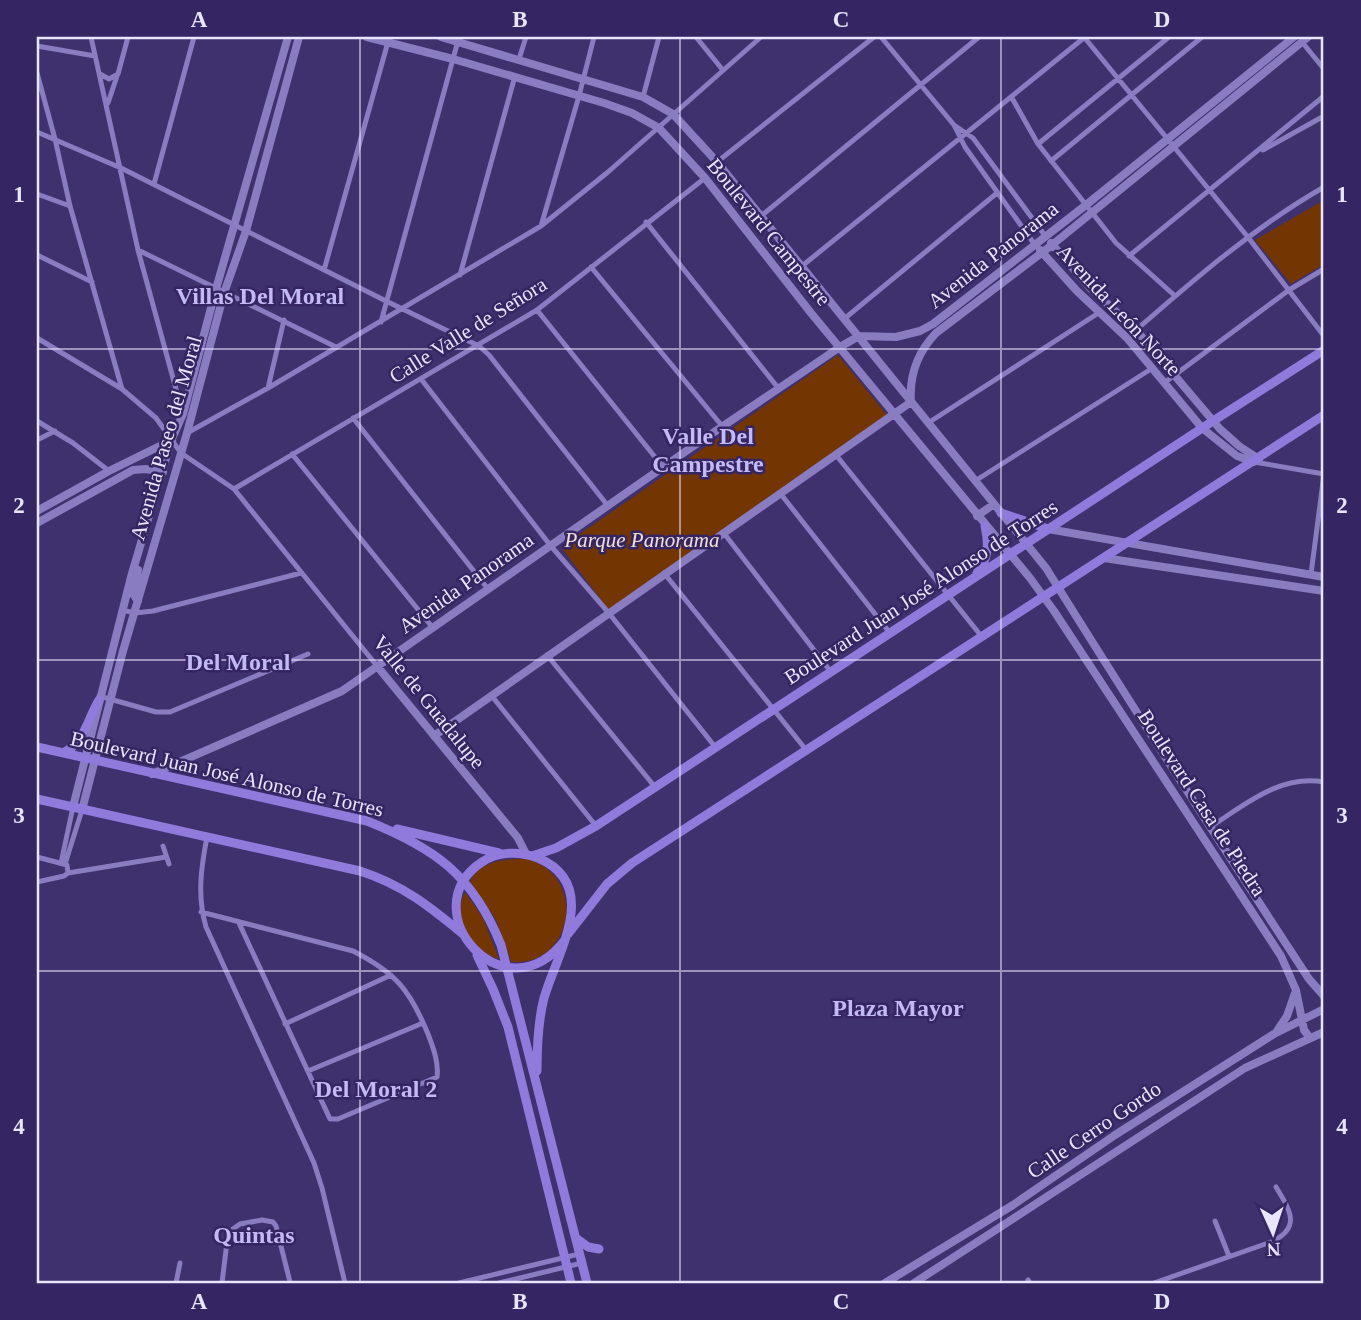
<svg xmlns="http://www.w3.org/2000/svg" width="1361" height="1320" font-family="Georgia,serif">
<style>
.green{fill:#733502}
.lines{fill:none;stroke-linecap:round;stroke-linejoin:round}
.street{stroke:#897cc1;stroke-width:5}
.secondary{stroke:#897cc1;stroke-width:8}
.primary{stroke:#907bdc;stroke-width:9}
.grid{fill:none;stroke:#e9e5fd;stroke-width:2;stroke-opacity:0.55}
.labels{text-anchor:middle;stroke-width:5;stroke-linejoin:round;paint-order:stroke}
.street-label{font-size:21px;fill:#e9e5fd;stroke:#352562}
.park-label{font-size:21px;font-style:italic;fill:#f3dfd3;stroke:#352562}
.quarter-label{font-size:24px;font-weight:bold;fill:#c3b9f4;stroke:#352562}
.neatline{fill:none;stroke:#e9e5fd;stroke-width:2.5}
.grid-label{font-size:23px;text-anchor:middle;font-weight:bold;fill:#e9e5fd}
</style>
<rect width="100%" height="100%" fill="#3f306e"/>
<!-- green -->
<path class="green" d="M1324,200V264L1291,284L1255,240Z
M838,355L888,416L609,610L561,547Z
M526,859C589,875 574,967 511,962L496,920L470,881C482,860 504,859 526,859Z
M465,892L483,918L499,959C473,952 451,918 465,892Z"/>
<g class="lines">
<!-- street -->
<path class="street" d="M91,37L138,250L182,411
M696,37L722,69
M881,37L954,125L965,147L1035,245
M1084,37L1247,236L1324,336
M1302,42L1324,69
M37,46L95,56
M519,59L526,37
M37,73L55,139L70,206L122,389
M100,74L109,79L118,74L128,37
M643,97L659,37
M1012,98L1038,144L1116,243L1174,295
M108,103L117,76
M954,125L973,138L1046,237
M37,132L121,168L386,301L479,346L489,355L608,506
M1038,144L1169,37
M1263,150L1324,116
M1051,161L1202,37
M717,162L874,37
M154,184L194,37
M37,194L70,206
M761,216L979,37
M646,222L779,389
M541,226L579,96L594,37
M138,250L336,347
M37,255L92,282
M1129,256L1324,96
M802,266L1085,37
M591,267L722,426
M324,270L388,42
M460,275L515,76
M537,310L663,467
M844,319L997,193
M381,322L459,37
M37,338L122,389L156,418L181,453L234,489L377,666
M1127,338C1190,283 1251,229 1324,187
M421,379L550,545L608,612L716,748
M1164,383L1289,290L1324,269
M268,388L284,320
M353,418L488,589
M37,421L73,443L109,471
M928,423L1100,312
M187,433L268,388L541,226L608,172L761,37
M37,440L55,431
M292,454L433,628
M836,455L982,637
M1254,462L1324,474
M975,481L1151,369
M234,489L537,310L705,178
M780,493L890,633
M723,532L831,672
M664,573L807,751
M1311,574L1324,474
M122,610L135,613L153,611L301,573
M547,655L655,787
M491,695L596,826
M99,696L156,712H170L308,654
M1210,827C1245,805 1280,774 1324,782
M207,837C201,868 197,896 206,927L314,1163L322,1188L345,1283
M163,846L169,864
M37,857L67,865L68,873
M61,863L73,807
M65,864L82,810
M37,882L64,876L68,873L166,857
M201,912L353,951C396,973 410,990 428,1034C433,1047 439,1063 437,1077L338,1119H330L239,923
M285,1024L391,975
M308,1071L423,1023
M1215,1221L1229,1256
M1028,1280L1030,1283
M176,1283L180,1263
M222,1283L227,1242L230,1231L240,1224L262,1220L273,1222L276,1226L290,1282
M459,1283L579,1254
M499,1283L582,1263
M1154,1283L1271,1242C1302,1228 1290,1210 1276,1187"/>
<!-- secondary -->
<path class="secondary" d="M367,37L453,59L604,103L632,113L659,128L705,178L811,313L1030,578L1054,611L1281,956L1296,990L1304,1030L1310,1038
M441,37L643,97L673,114L717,162L1046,568C1132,706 1220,843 1309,979L1324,996
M1051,243L1090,288L1136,330L1220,429L1239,446L1259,459
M1040,250L1077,291L1127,338L1202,428L1237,456L1254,462
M911,402C909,375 917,353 936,333L1052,245L1308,37
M37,511L109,471L172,440
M977,516L994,504
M37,523L133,470L146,469L163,472
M1048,529L1324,577
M1104,558L1324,591
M138,601L133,594L138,570
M377,666L518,838L526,854
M434,736L911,402
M152,774L342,691L692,447L840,347L859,336L896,337L920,331L933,324L1086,205L1294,37
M73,807L131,577L171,441L183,414L216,289L288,37
M82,810L123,651L187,433L224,293L246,231L299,37
M1277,1031L1287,1016L1295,993
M885,1283L1013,1205L1115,1135L1274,1034L1324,1009
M914,1283L1245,1068L1324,1032"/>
<!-- primary -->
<path class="primary" d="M1001,513L1048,529
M977,573C989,558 989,544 985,526
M37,747L367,821C435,848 473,875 501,945L587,1283
M63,753C85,742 87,720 99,700
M37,799L360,871C403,885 429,906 463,934
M397,829L499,853
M532,856L556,848L596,826L1213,421L1324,350
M568,934L607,884L632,863L1324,415
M477,955L493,989L508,1027L571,1283
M537,1071C537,1047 538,1021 544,998C557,953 602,885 538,858C520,851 498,851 482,862C410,910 505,1019 565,940
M576,1238L588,1247L599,1249"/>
</g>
<!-- grid -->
<path class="grid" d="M360,37V1283M680,37V1283M1001,37V1283M37,349H1324M37,660H1324M37,971H1324"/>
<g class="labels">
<!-- street labels -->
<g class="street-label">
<text transform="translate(769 232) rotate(51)" y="7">Boulevard Campestre</text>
<text transform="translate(993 255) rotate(-38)" y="7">Avenida Panorama</text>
<text transform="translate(1119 310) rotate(47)" y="7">Avenida León Norte</text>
<text transform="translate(468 330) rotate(-32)" y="7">Calle Valle de Señora</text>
<text transform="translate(166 438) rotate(-74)" y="7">Avenida Paseo del Moral</text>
<text transform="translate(466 583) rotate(-35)" y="7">Avenida Panorama</text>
<text transform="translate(921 592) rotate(-33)" y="7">Boulevard Juan José Alonso de Torres</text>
<text transform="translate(429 702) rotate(51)" y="7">Valle de Guadalupe</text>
<text transform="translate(227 774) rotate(13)" y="7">Boulevard Juan José Alonso de Torres</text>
<text transform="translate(1202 803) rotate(57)" y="7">Boulevard Casa de Piedra</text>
<text transform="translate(1094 1130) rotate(-34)" y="7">Calle Cerro Gordo</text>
</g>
<!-- park labels -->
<g class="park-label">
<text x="642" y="547">Parque Panorama</text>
</g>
<!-- quarter labels -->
<g class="quarter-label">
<text x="260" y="304">Villas Del Moral</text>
<text x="708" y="444">Valle Del<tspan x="708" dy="28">Campestre</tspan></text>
<text x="238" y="670">Del Moral</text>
<text x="898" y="1016">Plaza Mayor</text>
<text x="376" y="1097">Del Moral 2</text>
<text x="254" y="1243">Quintas</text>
</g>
</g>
<!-- border -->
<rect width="1361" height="1320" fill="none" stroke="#352562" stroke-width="77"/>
<!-- north arrow -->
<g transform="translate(1273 1233) rotate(177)" stroke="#352562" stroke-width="5" paint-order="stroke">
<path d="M0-5L12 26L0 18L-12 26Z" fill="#e9e5fd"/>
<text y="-10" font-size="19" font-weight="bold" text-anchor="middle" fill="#e9e5fd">N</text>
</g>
<rect x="38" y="38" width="1284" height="1244" class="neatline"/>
<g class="grid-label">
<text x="199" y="27">A</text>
<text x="520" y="27">B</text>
<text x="841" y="27">C</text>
<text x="1162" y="27">D</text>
<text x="19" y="202">1</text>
<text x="1342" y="202">1</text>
<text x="19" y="513">2</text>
<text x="1342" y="513">2</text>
<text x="19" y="823">3</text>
<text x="1342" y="823">3</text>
<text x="19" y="1134">4</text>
<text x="1342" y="1134">4</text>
<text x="199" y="1309">A</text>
<text x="520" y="1309">B</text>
<text x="841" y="1309">C</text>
<text x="1162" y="1309">D</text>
</g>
</svg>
